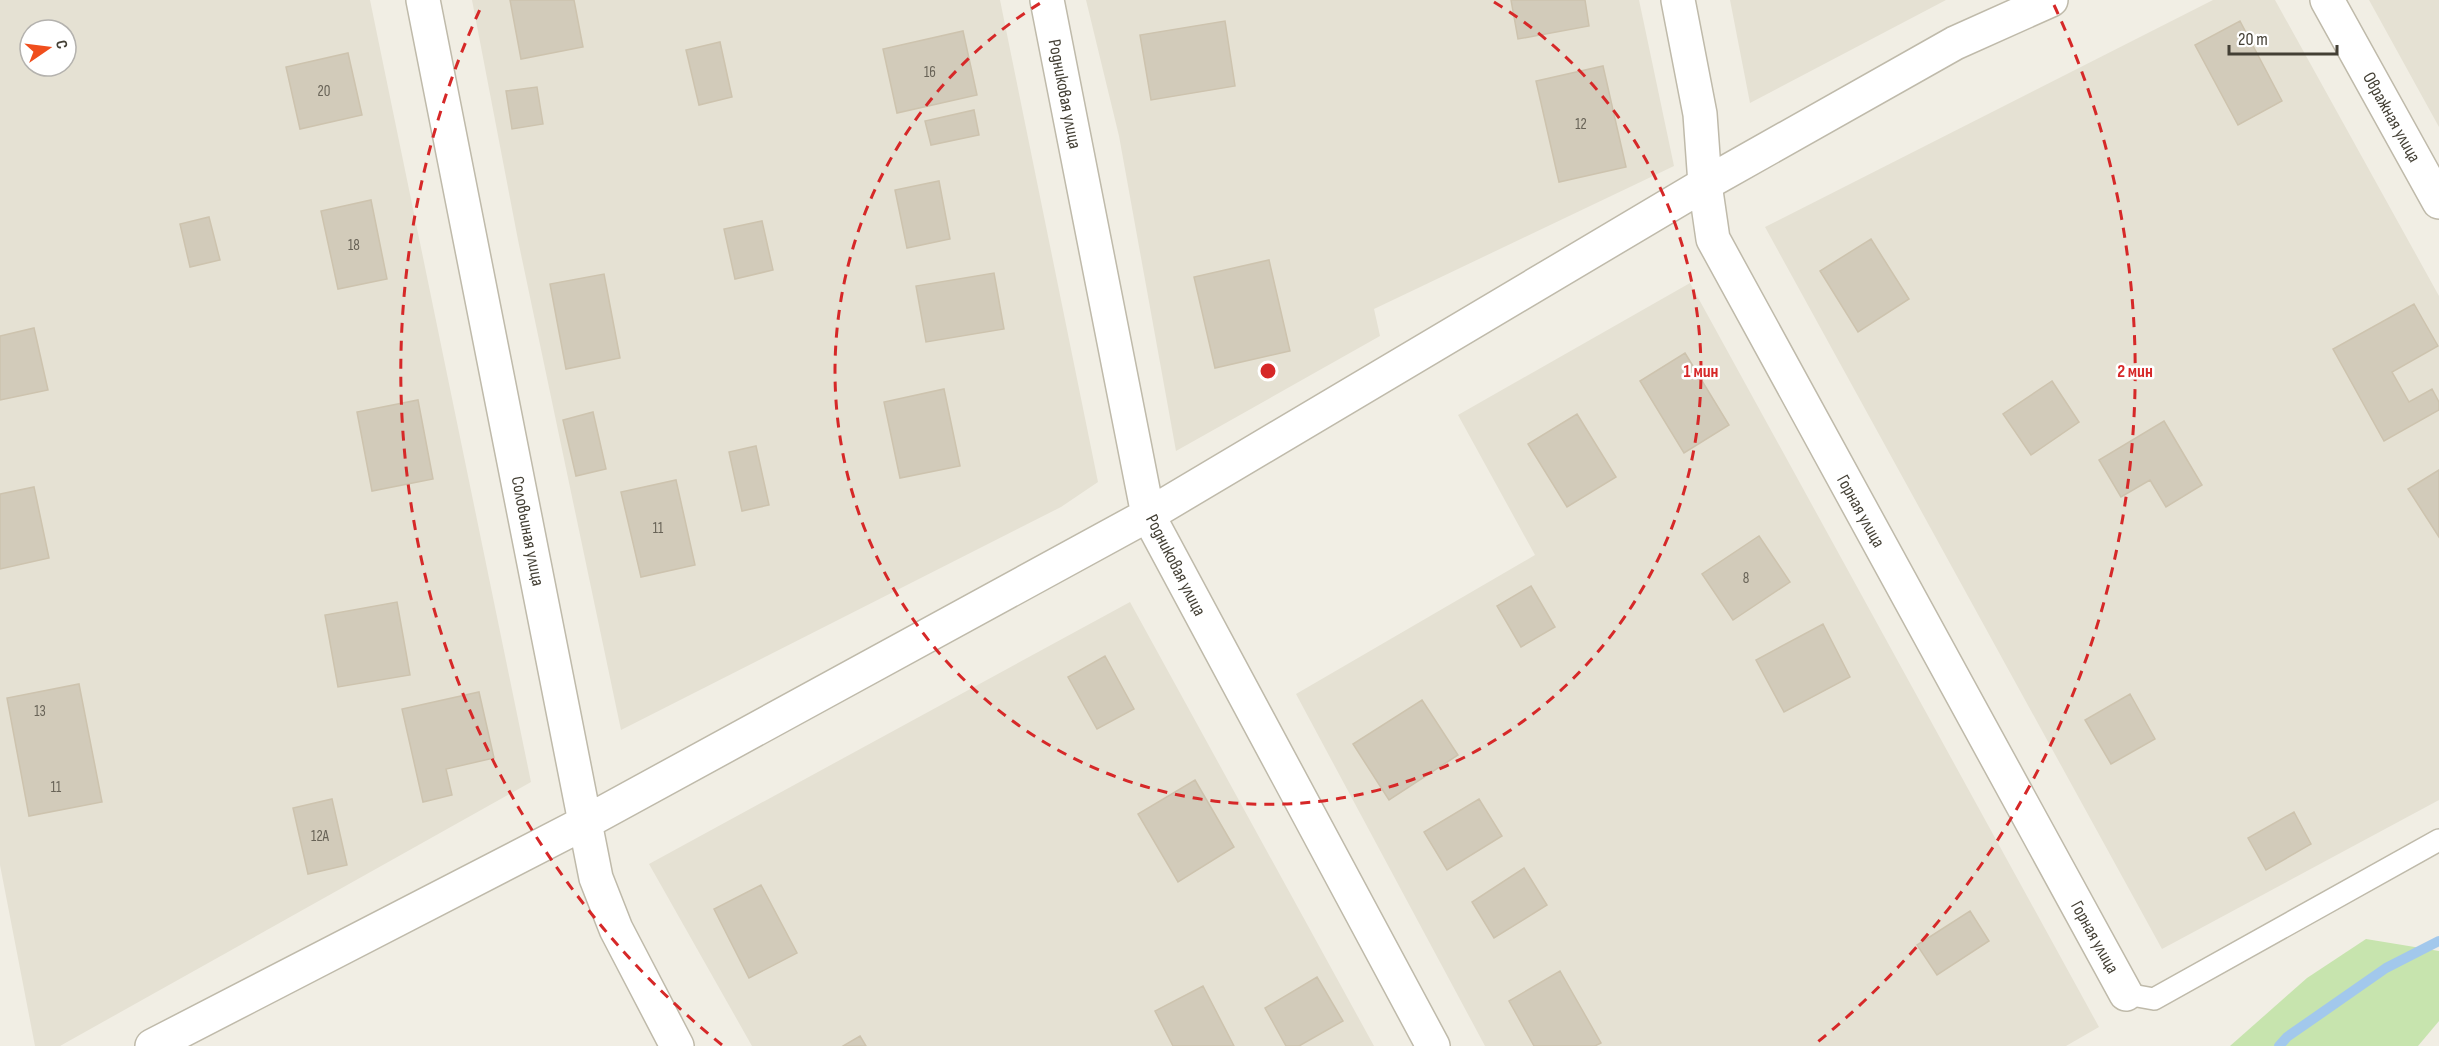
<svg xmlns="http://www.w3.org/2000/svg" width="2439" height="1046" font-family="'Sofia Sans Condensed',sans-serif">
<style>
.residential{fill:#e5e1d3;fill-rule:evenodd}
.green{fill:#c7e4ae}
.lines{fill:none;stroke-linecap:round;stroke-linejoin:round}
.stream{stroke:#a2c8ec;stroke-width:10}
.building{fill:#d2cbba;stroke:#cdc3ae;stroke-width:1.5}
.lane-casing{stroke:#bfbaaa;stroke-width:24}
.street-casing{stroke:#bfbaaa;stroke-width:36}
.lane{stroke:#fff;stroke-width:21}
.street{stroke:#fff;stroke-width:33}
.ring{fill:none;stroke:#d62828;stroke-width:3;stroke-dasharray:10 8}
.labels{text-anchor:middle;stroke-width:5;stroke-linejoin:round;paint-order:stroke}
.number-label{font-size:15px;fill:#676256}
.street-label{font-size:18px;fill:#433f34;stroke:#fff}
.centre{fill:#d62828;stroke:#fff;stroke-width:3}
.ring-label{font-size:18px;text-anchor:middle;font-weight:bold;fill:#d62828;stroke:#fff;stroke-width:5;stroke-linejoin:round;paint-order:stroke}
</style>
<rect width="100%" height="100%" fill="#f1eee4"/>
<!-- residential -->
<path class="residential" d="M0,0H370L531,782L60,1046H35L0,865ZM30,30H66V66H30Z
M472,0H1000L1098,482L1061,507L621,730L518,240Z
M1086,0H1639L1674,166L1374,309L1380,336L1176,451L1119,136Z
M1730,0H1946L1750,103Z
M2213,0H2275L2439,296V800L2162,949L1765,227Z
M2369,0H2439V127Z
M1690,283L2099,1027L2066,1046H1485L1296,694L1535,555L1458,415Z
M1130,602L1374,1046H752L649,864Z"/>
<!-- green -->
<path class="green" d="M2366,939L2439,951V1021L2418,1046H2230L2307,978Z"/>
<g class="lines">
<!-- stream -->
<path class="stream" d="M2279,1046L2287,1037L2386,968L2439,941"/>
</g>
<!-- building -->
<path class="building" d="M510,0H574L583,47L521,59Z
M1511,0H1585L1589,26L1518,39Z
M1225,21L1235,86L1151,100L1140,35Z
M2240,21L2282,101L2238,125L2195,45Z
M963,31L977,95L897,113L883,49Z
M720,42L732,97L699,105L686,50Z
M348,53L362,115L300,129L286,67Z
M1603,66L1626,167L1559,182L1536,81Z
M537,87L543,124L512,129L506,91Z
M974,110L979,135L931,145L925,121Z
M939,181L950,239L907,248L895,190Z
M371,200L387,279L338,289L321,211Z
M209,217L220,260L190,267L180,224Z
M762,221L773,270L735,279L724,229Z
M1871,239L1909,299L1858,332L1820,271Z
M1269,260L1290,351L1215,368L1194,277Z
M994,273L1004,329L926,342L916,286Z
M604,274L620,358L566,369L550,284Z
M2414,304L2438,346L2392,372L2409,402L2432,389L2439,402V410L2384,441L2333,349Z
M34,328L48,390L0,400V336Z
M1685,353L1729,425L1684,453L1640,381Z
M2052,381L2079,422L2031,455L2003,414Z
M944,389L960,466L900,478L884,402Z
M418,400L433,479L372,491L357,412Z
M593,412L606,469L576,476L563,420Z
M1577,414L1616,477L1567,507L1528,444Z
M2164,421L2202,485L2166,507L2150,480L2121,497L2099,460Z
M756,446L769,505L742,511L729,452Z
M2439,470V537L2408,489Z
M676,480L695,565L641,577L621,492Z
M34,487L49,558L0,569V494Z
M1759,536L1790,582L1733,620L1702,574Z
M1531,586L1555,627L1521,647L1497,606Z
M397,602L410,675L338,687L325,615Z
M1823,624L1850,677L1784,712L1756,660Z
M1105,656L1134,709L1097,729L1068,677Z
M79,684L102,802L29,816L7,698Z
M479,692L494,758L446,769L452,795L423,802L402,709Z
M2130,694L2155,739L2111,764L2085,720Z
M1422,700L1458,755L1389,800L1353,744Z
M1195,780L1234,847L1178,882L1138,814Z
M332,799L347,865L308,874L293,808Z
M1479,799L1502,836L1447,870L1424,832Z
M2294,812L2311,844L2266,870L2248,838Z
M1524,868L1547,905L1494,938L1472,902Z
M761,885L797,953L749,978L714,909Z
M1970,911L1989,941L1937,975L1917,945Z
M1560,971L1601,1043L1595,1046H1534L1509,1001Z
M1317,977L1343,1021L1299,1046H1286L1265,1008Z
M1203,986L1234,1046H1173L1155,1011Z
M860,1036L866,1046H843Z"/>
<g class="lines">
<defs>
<path id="lane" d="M2126,994L2154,999L2439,840"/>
<path id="street" d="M423,0L596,878L616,929L677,1046
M1047,0L1148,515L1433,1046
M1678,0L1700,114L1705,184L1713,239L2126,994
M2327,0L2439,202
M152,1046L586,822L1148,515L1705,184L1955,43L2051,0"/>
</defs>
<!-- lane casing -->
<use href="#lane" class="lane-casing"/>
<!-- street casing -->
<use href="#street" class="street-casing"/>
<!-- lane -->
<use href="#lane" class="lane"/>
<!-- street -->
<use href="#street" class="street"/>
</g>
<!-- distance rings -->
<g class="ring">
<path d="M1494 2A433 433 0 1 1 1042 2"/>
<path d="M722 1045A867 867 0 0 1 482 5M2054 5A867 867 0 0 1 1814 1045"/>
</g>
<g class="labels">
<!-- number labels -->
<g class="number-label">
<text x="930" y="77">16</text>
<text x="324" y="96">20</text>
<text x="1581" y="129">12</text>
<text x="354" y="250">18</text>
<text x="658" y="533">11</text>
<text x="1746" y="583">8</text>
<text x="40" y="716">13</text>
<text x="56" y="792">11</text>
<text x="320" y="841">12А</text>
</g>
<!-- street labels -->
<g class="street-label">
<text transform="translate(1065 94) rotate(79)" y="6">Родниковая улица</text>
<text transform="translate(2392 117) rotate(61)" y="6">Овражная улица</text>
<text transform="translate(1861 511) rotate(61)" y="6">Горная улица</text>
<text transform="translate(528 531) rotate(79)" y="6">Соловьиная улица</text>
<text transform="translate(1176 565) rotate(63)" y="6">Родниковая улица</text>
<text transform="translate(2095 937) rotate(61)" y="6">Горная улица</text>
</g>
</g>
<circle cx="1268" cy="371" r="9" class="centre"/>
<g class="ring-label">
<text x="1701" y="377">1 мин</text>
<text x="2135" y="377">2 мин</text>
</g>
<!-- north arrow -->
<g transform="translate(48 48) rotate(76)"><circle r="28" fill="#ffffff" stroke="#b4b2ae" stroke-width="1.5"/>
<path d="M0-4.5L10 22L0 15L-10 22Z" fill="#f04e1d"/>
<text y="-9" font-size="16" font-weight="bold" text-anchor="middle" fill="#433f34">С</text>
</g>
<!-- scale -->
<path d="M2229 45v9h108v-9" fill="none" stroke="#433f34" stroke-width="3"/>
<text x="2238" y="45" font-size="18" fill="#433f34" stroke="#ffffff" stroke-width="4.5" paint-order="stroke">20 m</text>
</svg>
